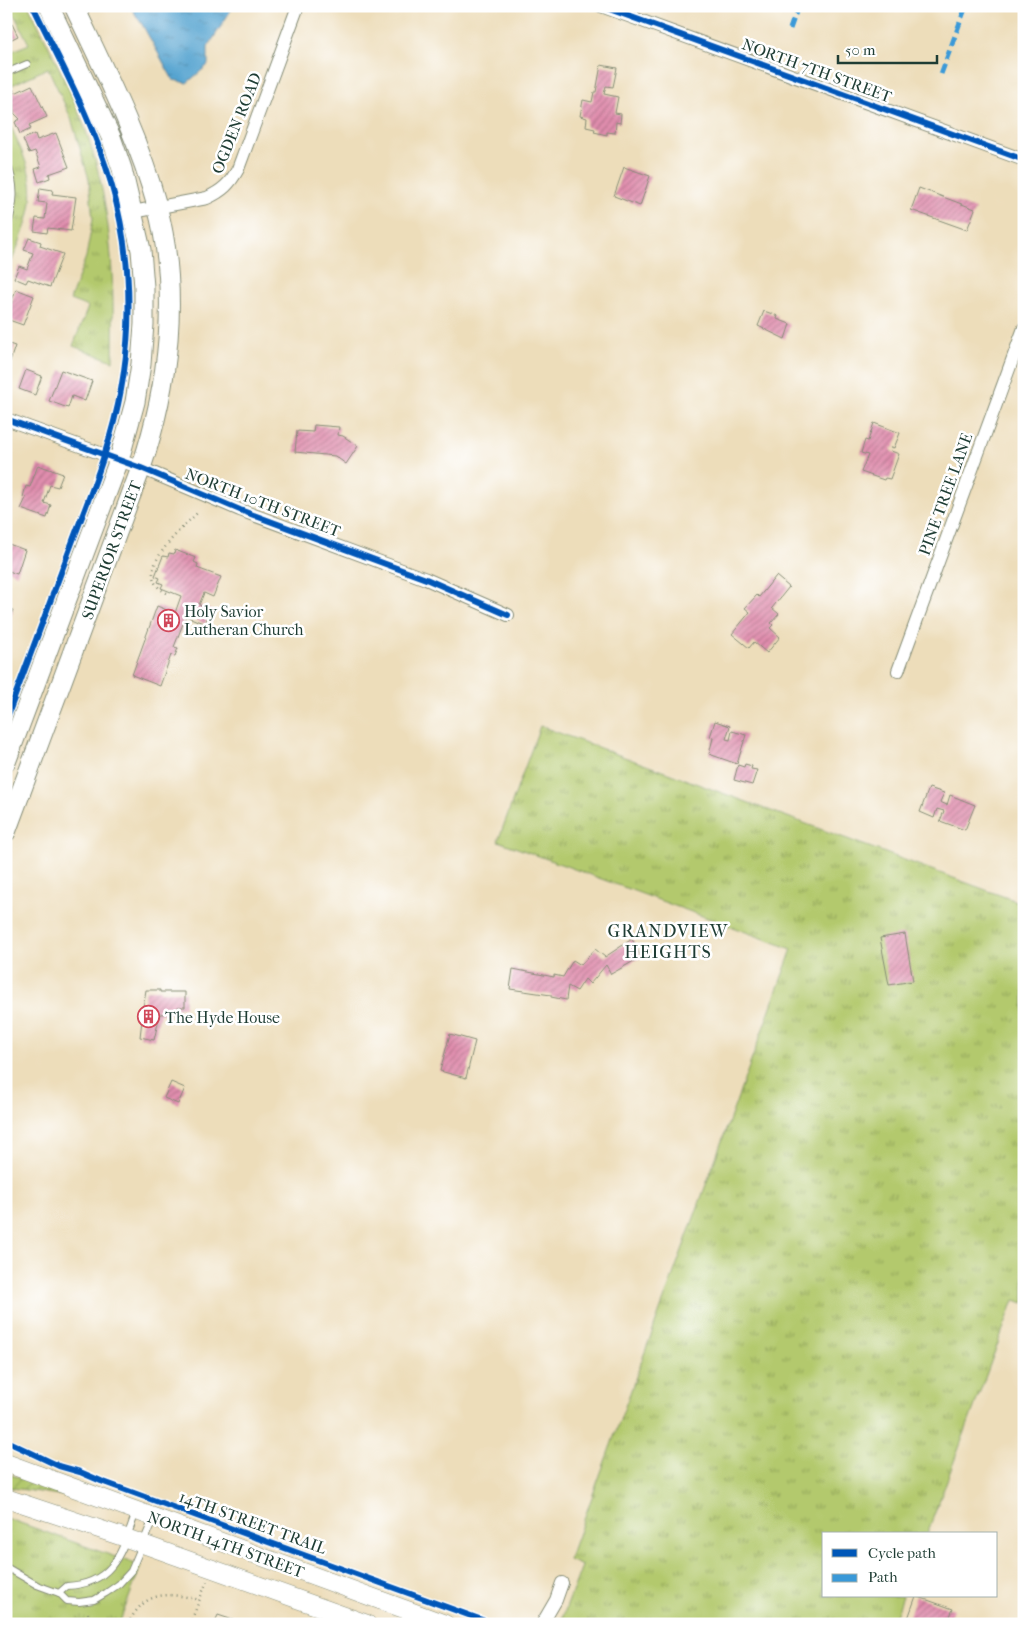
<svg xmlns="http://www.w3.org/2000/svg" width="1030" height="1630" font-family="'IM FELL French Canon',serif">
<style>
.park{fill:url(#park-tufts);stroke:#698350}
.garden{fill:url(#garden-furrows);stroke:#698350}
.water{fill:url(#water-ripples);stroke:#3b7082}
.building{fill:url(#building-hatch)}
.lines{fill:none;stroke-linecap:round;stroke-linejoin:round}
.service-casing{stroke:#868d77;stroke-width:8}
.minor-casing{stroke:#868d77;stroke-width:14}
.secondary-casing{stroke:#868d77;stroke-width:19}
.primary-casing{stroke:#868d77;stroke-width:21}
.path{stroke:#868d77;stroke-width:2.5;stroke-dasharray:1 4;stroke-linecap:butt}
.service{stroke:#fff;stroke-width:6}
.minor{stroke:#fff;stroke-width:12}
.secondary{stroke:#fff;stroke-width:18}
.primary{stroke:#fff;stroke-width:19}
.quiet{stroke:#3a99d8;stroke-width:5;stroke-dasharray:10 5;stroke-linecap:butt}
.cycleway-casing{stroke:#fff;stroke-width:9}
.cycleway{stroke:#0057b8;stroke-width:6}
.labels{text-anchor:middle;stroke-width:5;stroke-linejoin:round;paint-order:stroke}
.street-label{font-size:16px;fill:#1f3d34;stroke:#fff}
.poi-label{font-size:16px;fill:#1f3d34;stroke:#fff;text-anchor:start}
.neighbourhood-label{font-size:18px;letter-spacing:1px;fill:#1f3d34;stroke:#fff}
</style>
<defs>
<pattern id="park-tufts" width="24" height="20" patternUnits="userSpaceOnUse" patternTransform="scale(1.25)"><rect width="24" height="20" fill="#b3c96d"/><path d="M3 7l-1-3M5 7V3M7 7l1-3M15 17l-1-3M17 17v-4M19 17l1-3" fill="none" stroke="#91a45a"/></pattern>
<pattern id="garden-furrows" width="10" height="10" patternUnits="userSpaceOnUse" patternTransform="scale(1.25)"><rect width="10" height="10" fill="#b3c96d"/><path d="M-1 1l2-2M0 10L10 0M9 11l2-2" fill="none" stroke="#91a45a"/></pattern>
<pattern id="water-ripples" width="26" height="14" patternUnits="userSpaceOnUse" patternTransform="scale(1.25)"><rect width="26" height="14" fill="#57a4d0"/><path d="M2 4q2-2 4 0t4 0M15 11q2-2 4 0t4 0" fill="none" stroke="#4787aa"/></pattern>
<pattern id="building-hatch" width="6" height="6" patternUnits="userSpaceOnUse" patternTransform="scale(1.25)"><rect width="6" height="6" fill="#e08dad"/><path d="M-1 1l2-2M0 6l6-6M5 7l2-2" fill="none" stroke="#b5748e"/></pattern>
</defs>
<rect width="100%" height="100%" fill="#fff"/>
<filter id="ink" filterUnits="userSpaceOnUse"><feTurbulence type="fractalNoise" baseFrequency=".02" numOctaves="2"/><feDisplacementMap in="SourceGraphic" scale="10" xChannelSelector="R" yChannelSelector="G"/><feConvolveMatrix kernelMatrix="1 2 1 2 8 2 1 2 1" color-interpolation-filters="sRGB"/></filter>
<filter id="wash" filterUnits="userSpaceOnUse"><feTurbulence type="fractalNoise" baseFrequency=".0096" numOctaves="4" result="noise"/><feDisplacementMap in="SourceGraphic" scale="20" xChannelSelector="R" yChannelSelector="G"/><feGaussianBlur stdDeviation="1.12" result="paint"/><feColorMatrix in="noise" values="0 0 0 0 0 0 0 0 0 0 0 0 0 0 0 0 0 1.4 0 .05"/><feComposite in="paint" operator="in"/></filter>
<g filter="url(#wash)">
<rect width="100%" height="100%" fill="#edddba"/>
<!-- park -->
<path class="park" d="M10,6H29C51,52 75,97 91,146C113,216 114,289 113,361L73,346L88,307L70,300L86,257L93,219L89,179L71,118L48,68L6,88V54L29,44Z
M6,116C14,134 24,153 29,173C39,207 18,244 6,275Z
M540,726L1024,904V1303L1014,1300L927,1534H824V1596H903L893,1624H560L582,1566L569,1560L792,949L498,841Z
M6,1518L141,1566L119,1624H6Z"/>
<!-- garden -->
<path class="garden" d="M9,1474L67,1495L66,1496L6,1487Z"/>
<!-- water -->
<path class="water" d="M130,6H231V10L208,47V65L187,83L173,80L143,26Z"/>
<g id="blocks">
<!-- building -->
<path class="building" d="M6,22L8,26L12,24L18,36L6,42Z
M601,65L617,68L613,87L606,86L604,94L618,97L615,113L621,114L620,123L616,122L615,133L607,132V135L594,132L595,129L586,127L587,118L580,116L583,100L592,102L594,92H596Z
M32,85L47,117L29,125L31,129L20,134L15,122L20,119L14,113L13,104L7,106L6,92L13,89L15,93Z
M56,133L69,167L49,174L50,178L39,182L35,169L41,167L35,151L29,153L23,139L35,134L37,140Z
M624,167L650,176L640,206L614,196Z
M40,188L53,190L52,194L76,197L71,231L48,228L47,233L34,231L36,218L45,219L47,203L38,202Z
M919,188L975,209L967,230L911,210Z
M29,238L41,242L40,246L63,254L50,287L28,279L26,283L14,278L19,266L27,269L33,253L24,250Z
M16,289L34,296L23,325L6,319V305L10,306Z
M764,311L778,316L777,319L790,324L785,339L758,326Z
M6,343L15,346L7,370L10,371L6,380Z
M26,370L42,376L35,395L19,389Z
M61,370L92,381L85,401L72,396L68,408L49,401Z
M874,423L900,433L894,448L892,447L891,451L899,454L890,479L885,478L884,480L861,472L868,455L861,453L865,440L868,441Z
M314,425L339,427L338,435L343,436L358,446L346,464L335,456L295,452L297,431L313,432Z
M38,465L63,474L58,487L50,485L44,503L51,505L47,518L21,509L26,498L23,497L26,486L30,487Z
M6,543L25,550L17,574L6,570Z
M175,550L196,558L194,562L198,564L197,568L221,577L213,597L204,593L199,605L211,610L205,624L186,616L174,647L178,648L175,656L171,655L160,686L132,675L157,606L175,613L181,596L161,588L163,584L158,582L160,578L155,576L163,556L168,557L169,553L174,554Z
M776,576L789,587L772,608L779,614L771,623L773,625L770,628L780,637L767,653L754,642L749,648L732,634L750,612L745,608L757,595L759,597Z
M6,607L13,610L6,627Z
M715,721L730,726L726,739L730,740L732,731L746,735L737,764L709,754L713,738L710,737Z
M745,764L752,766L751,769L757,770L752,785L734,780L738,765L744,767Z
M929,788L944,793L940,802L947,805L950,795L975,805L965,830L940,821L944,811L937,809L934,818L920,812Z
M905,934L913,981L889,985L880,938Z
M632,939L641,957L611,974L606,965L590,984L585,979L577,991L568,986L566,1000L551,997V995L510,989L513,969L554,977V975L563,977L573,960L581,965L595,949L605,957Z
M146,990H160V992H185V1007H178V1013L160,1014L154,1040L140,1037L142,1020H139L141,1007L143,1008Z
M450,1034L475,1041L466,1078L440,1071Z
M171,1082L185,1088L178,1104L164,1098Z
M916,1596L953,1609L947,1624H906Z
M218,1615L236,1621L235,1624H214Z"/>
</g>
</g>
<g filter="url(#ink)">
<use href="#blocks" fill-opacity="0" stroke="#868d77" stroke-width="1"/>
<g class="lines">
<defs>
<path id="service" d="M6,73L27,64
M6,161C17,185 15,206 6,230
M6,1567L37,1585L59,1593L67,1601L79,1602L94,1600L106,1593L119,1584L131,1571L153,1519
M59,1593L67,1586C115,1584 122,1550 136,1512"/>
<path id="minor" d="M601,6L1024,160
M133,212L207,198C222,191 230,184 238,169L298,6
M6,419L141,468L240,510L426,579L508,615
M898,671L1024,328
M542,1624L556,1600L562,1583"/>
<path id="secondary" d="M6,1463L445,1624
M6,1498L126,1538L367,1624"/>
<path id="primary" d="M6,762L119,460L135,402L141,364L144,324V287L141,250L122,169L111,137L49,6
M6,832L141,468C169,385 180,292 157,206C138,136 105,72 74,6"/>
</defs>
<!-- service casing -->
<use href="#service" class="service-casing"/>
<!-- minor casing -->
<use href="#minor" class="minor-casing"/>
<!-- secondary casing -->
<use href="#secondary" class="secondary-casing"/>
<!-- primary casing -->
<use href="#primary" class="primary-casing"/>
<!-- path -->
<path class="path" d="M167,593C127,574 183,528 199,511
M88,1613L90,1624
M128,1624C145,1590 167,1592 200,1600
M190,1624L207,1581"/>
<!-- service -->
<use href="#service" class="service"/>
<!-- minor -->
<use href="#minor" class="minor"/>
<!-- secondary -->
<use href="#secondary" class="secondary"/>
<!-- primary -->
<use href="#primary" class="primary"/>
<!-- quiet -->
<path class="quiet" d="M790,29L798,6
M941,74L966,6"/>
<defs>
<path id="cycleway" d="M601,6L1024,160
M6,419L141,468L240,510L426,579L508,615
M6,720C28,661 50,602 72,543C85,508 100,472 110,436C134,354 135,265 111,183C93,121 61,64 33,6
M6,1441L59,1466L80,1472L101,1481L493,1624"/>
</defs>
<!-- cycleway casing -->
<use href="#cycleway" class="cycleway-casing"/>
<!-- cycleway -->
<use href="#cycleway" class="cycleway"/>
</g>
</g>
<!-- icons -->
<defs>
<symbol id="building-ring" viewBox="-11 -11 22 22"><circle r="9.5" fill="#fff" stroke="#d1495b" stroke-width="1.5"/><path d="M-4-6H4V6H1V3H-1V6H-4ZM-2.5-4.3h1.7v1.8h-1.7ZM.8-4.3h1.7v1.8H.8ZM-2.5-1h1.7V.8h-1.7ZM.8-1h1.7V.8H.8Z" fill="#d1495b"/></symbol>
</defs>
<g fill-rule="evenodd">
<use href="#building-ring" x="156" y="608" width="25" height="25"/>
<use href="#building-ring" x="136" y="1004" width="25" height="25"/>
</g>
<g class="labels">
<!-- street labels -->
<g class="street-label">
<text transform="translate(817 70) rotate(20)" y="6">NORTH 7TH STREET</text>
<text transform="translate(236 123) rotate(-68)" y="6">OGDEN ROAD</text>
<text transform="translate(945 494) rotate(-70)" y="6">PINE TREE LANE</text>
<text transform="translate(263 502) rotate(21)" y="6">NORTH 10TH STREET</text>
<text transform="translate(111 550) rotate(-70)" y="6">SUPERIOR STREET</text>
<text transform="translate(253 1522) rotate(20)" y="6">14TH STREET TRAIL</text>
<text transform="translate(226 1544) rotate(20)" y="6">NORTH 14TH STREET</text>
</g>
<!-- poi labels -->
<g class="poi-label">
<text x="184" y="617">Holy Savior<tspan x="184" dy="18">Lutheran Church</tspan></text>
<text x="165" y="1023">The Hyde House</text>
</g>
<!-- neighbourhood labels -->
<g class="neighbourhood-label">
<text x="668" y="937">GRANDVIEW<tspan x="668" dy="21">HEIGHTS</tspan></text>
</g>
</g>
<!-- margin -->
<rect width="1030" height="1630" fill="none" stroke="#fff" stroke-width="25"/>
<!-- legend -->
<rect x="822" y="1532" width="175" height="65" fill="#ffffff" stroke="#a5b1ae"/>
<rect x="832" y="1549" width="25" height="8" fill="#0057b8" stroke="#a5b1ae"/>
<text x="868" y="1558" font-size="15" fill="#1f3d34">Cycle path</text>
<rect x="832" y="1574" width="25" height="8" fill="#3a99d8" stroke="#a5b1ae"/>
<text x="868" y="1582" font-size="15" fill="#1f3d34">Path</text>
<!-- scale -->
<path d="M838 55v8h99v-8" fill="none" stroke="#1f3d34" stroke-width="2.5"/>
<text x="845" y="55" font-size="15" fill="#1f3d34" stroke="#ffffff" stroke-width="4" paint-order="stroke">50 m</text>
</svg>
